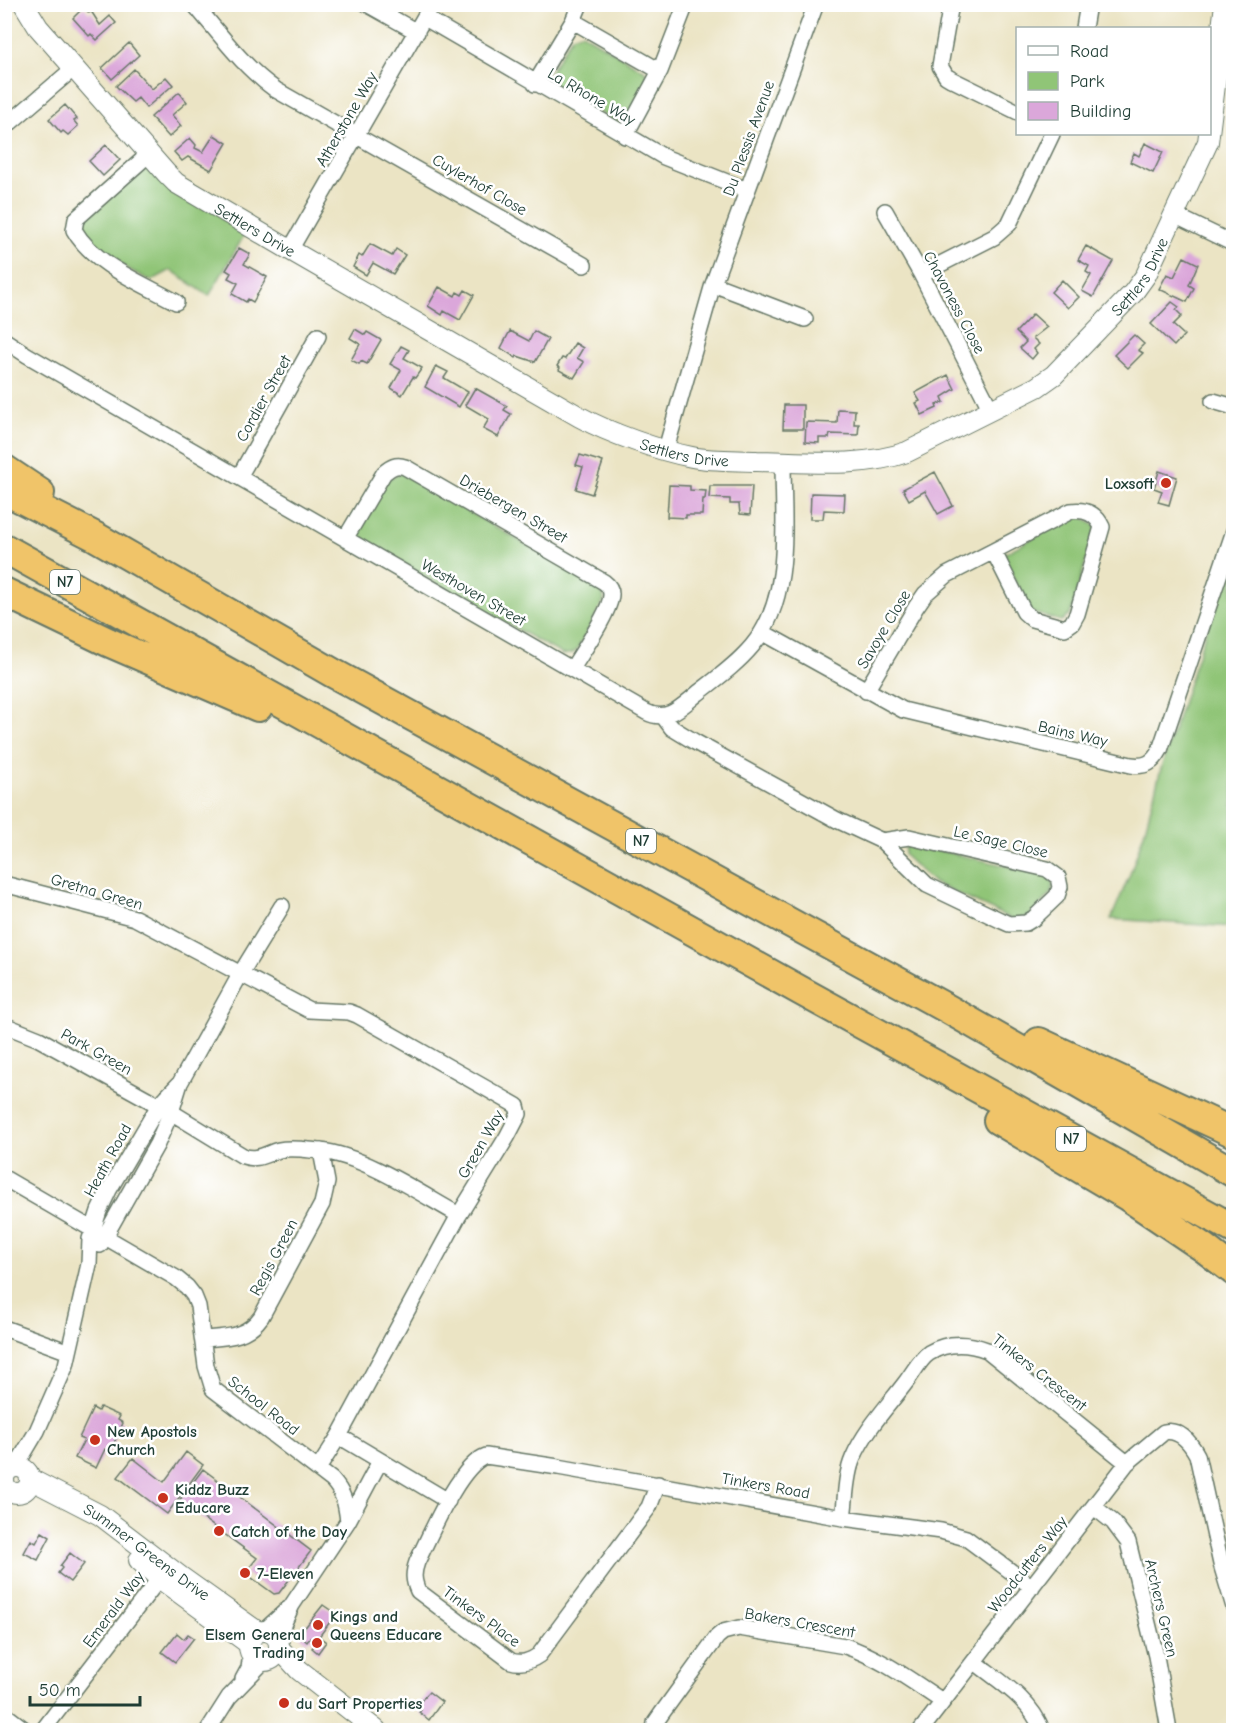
<svg xmlns="http://www.w3.org/2000/svg" width="1238" height="1735" font-family="'Comic Neue',sans-serif">
<style>
.green{fill:#90c577;stroke:#588156;stroke-width:1.5}
.building{fill:#dba7da}
.lines{fill:none;stroke-linecap:round;stroke-linejoin:round}
.minor-casing{stroke:#676;stroke-width:18}
.tertiary-casing{stroke:#676;stroke-width:22}
.motorway-casing{stroke:#676;stroke-width:32}
.minor{stroke:#fff;stroke-width:15}
.tertiary{stroke:#fff;stroke-width:20}
.motorway{stroke:#f0c469;stroke-width:28}
.poi-dot{fill:#c8321e;stroke:#fff;stroke-width:2}
.labels{text-anchor:middle;stroke-width:5;stroke-linejoin:round;paint-order:stroke}
.shield{fill:#fff;stroke:#627771;stroke-width:1.5}
.shield-label{font-size:15px;font-weight:bold;fill:#1f3d34}
.street-label{font-size:16px;fill:#1f3d34;stroke:#fff}
.poi-label{font-size:16px;font-weight:bold;fill:#1f3d34;stroke:#fff;text-anchor:start}
</style>
<rect width="100%" height="100%" fill="#fff"/>
<filter id="ink" filterUnits="userSpaceOnUse"><feTurbulence type="fractalNoise" baseFrequency=".0167" numOctaves="2"/><feDisplacementMap in="SourceGraphic" scale="12" xChannelSelector="R" yChannelSelector="G"/><feConvolveMatrix kernelMatrix="1 2 1 2 8 2 1 2 1" color-interpolation-filters="sRGB"/></filter>
<filter id="wash" filterUnits="userSpaceOnUse"><feTurbulence type="fractalNoise" baseFrequency=".008" numOctaves="4" result="noise"/><feDisplacementMap in="SourceGraphic" scale="24" xChannelSelector="R" yChannelSelector="G"/><feGaussianBlur stdDeviation="1.35" result="paint"/><feColorMatrix in="noise" values="0 0 0 0 0 0 0 0 0 0 0 0 0 0 0 0 0 1.4 0 .05"/><feComposite in="paint" operator="in"/></filter>
<g filter="url(#wash)">
<rect width="100%" height="100%" fill="#ebe4c4"/>
<!-- green -->
<path class="green" d="M582,33L645,71L648,78C640,94 634,121 614,121L551,83L550,72L572,36Z
M141,169H152L246,232L209,296L171,270L151,281C132,271 80,247 82,222Z
M401,473L599,586L602,590L604,600L577,650L573,653L563,655L365,543L359,534V528L387,479Z
M1081,515L1096,527L1070,615L1061,621L1030,612L1002,555L1072,516Z
M1233,549V927L1111,919L1130,874L1144,833L1162,765Z
M910,844L1047,875L1053,883L1052,892L1029,916L1014,920L934,883L904,855L905,848Z"/>
<g id="blocks">
<!-- building -->
<path class="building" d="M84,7L89,13L91,11L100,25L110,16L116,23L97,40L91,34L89,36L73,18Z
M129,43L139,55L112,79L102,68Z
M134,69L152,89L166,77L173,85L146,108L138,98L133,102L116,86Z
M179,92L187,102L172,115L181,126L169,137L151,117Z
M65,105L77,119L74,121L78,126L68,135L63,131L61,133L49,119Z
M214,135L227,143L211,170L188,157L182,161L174,152L190,138L196,145L195,148L203,152Z
M1145,143L1163,152L1153,173L1130,162L1134,153L1139,156Z
M106,145L120,160L103,176L89,161Z
M370,244L392,256L396,249L405,255L393,274L373,263L366,275L353,267L359,255L362,257Z
M1086,246L1113,261L1093,297L1082,291L1091,275L1086,272L1089,266L1078,260Z
M239,248L250,254L244,264L267,277L253,302L248,299L246,302L232,294L238,283L228,278L231,273L226,270Z
M1184,257L1198,264L1189,285L1194,288L1187,302L1159,289L1167,274L1174,277Z
M1062,280L1079,297L1068,308L1051,292Z
M439,287L455,296L457,292L462,295L465,290L474,295L460,320L444,311L442,315L428,306Z
M1172,302L1179,307L1176,310L1182,316L1173,325L1184,335L1174,346L1151,324Z
M1033,314L1047,327L1033,338L1039,344L1034,349L1037,353L1032,359L1020,348L1026,342L1016,332Z
M355,329L365,335L367,332L381,340L367,364L361,361L359,364L351,360L360,344L350,338Z
M510,331L529,341L534,331L548,339L535,362L517,356L516,358L501,348Z
M1134,335L1144,344L1138,350L1143,353L1128,368L1114,355Z
M575,343L583,348L577,358L584,362L574,378L559,370L560,368L557,366L562,358L565,359Z
M401,346L409,350L404,358L422,368L415,378L413,377L402,395L391,388L401,370L390,364Z
M436,366L448,372L444,378L468,392L459,407L425,387Z
M948,375L955,389L942,397L944,402L936,405L937,408L922,415L916,403L920,401L915,393Z
M475,388L507,406L504,410L511,414L498,437L483,429L489,419L465,405Z
M784,405H803V429H783Z
M838,409L855,410L854,424H859L858,435L830,434L829,438H819V443L805,442L806,422L837,423Z
M580,455L603,462L592,494L576,489L583,467L576,465Z
M1159,471L1177,477L1169,505L1158,502L1162,491L1154,488Z
M935,472L953,506L938,514L925,491L909,500L903,489Z
M669,485L690,486V490L706,491L705,499H703L702,515H686V518L667,517Z
M710,486H752L750,515L740,514L739,504H730V499L709,498Z
M811,493L845,494L844,511L824,510L823,519H810Z
M100,1407L120,1416L118,1420L123,1423L110,1452L105,1449L96,1468L75,1458L84,1440L79,1438L93,1408L98,1411Z
M186,1452L203,1465L167,1514L118,1477L133,1458L164,1482Z
M203,1469L311,1551L279,1593L274,1594L245,1573L257,1558L179,1501Z
M42,1532L50,1537L38,1560L24,1553L31,1540L36,1543Z
M70,1553L84,1564L70,1582L58,1573L62,1568L60,1566Z
M323,1605L336,1614L315,1642L310,1638L307,1642L299,1635Z
M177,1633L184,1639L188,1634L194,1638L175,1662L162,1652Z
M321,1638L326,1642L318,1653L312,1648Z
M429,1692L442,1702L429,1720L419,1712L421,1710L416,1706Z"/>
</g>
</g>
<g filter="url(#ink)">
<use href="#blocks" fill-opacity="0" stroke="#676" stroke-width="1.5"/>
<g class="lines">
<defs>
<path id="minor" d="M194,4C220,34 243,67 276,90L584,265
M367,4L417,32
M951,4L940,66L946,76L951,79L1018,112
M425,18L664,157L747,190
M573,21L660,71
M1084,28L1088,4
M535,84L573,21L580,4
M4,128L74,68
M625,136L660,71L686,4
M149,154L76,219L74,230C94,265 142,283 176,302
M885,211L921,274L991,410
M1174,215L1234,244
M290,250L432,4
M921,274L994,237L1009,224L1052,134
M713,284L805,319
M4,340L27,355L646,712C667,723 681,707 697,694C716,679 736,665 752,646C793,598 783,521 783,462
M1213,401L1234,407
M666,449L713,284L816,4
M239,477L318,336
M345,539L384,473C391,467 396,464 405,467L604,582C608,585 611,588 611,594C612,609 581,654 572,669
M762,632L903,710L1131,765C1146,767 1153,763 1160,750L1234,531
M866,691L916,607L925,594L947,575L1071,511C1086,509 1096,514 1102,527L1077,614L1072,623L1065,628L1032,619L1024,612L994,552
M663,716L672,728L695,742L837,820L882,841L927,885L1000,920L1009,924L1026,923L1034,918L1057,896L1060,887L1058,877L1047,869L909,837L882,841
M4,884L135,918L309,1010L349,1012L357,1015L517,1106L519,1114L507,1137L459,1215L339,1436L318,1469
M4,1025L39,1039L171,1112L243,1156C258,1161 265,1154 279,1150C291,1147 308,1150 320,1151C363,1155 421,1194 459,1215
M4,1178L176,1278L187,1287L194,1296L198,1306L206,1366L213,1389L332,1480C344,1493 346,1504 348,1521
M100,1245L157,1144L171,1112L180,1083L241,973L282,906
M4,1328L69,1352
M203,1339C226,1337 246,1338 261,1317L322,1204L327,1182L321,1151
M339,1436L448,1501
M15,1468L37,1431L66,1365L89,1264L90,1239L99,1211L109,1190L159,1105L180,1083
M658,1484L649,1507L539,1655C529,1662 521,1664 511,1661L418,1591C413,1580 413,1573 417,1562C430,1536 459,1465 486,1456L558,1467L843,1518L941,1531L966,1538L1032,1587
M1094,1507L1113,1522L1128,1542L1156,1656L1169,1730
M843,1518C846,1499 845,1476 853,1458C865,1430 888,1406 906,1382C913,1373 920,1359 929,1353C947,1342 968,1343 987,1350L1127,1463
M264,1631L288,1609
M277,1638L292,1605L348,1521L380,1461
M975,1662C1000,1682 1030,1699 1042,1730
M243,1679L249,1668L251,1654
M4,1714L25,1730
M43,1730L165,1571
M208,1730L229,1697L264,1661
M654,1730L655,1723L662,1713L717,1637L723,1632L739,1628L845,1646C881,1658 910,1680 942,1701
M921,1730L1127,1463L1164,1432C1180,1429 1190,1442 1197,1455L1221,1564L1234,1607"/>
<g id="tertiary">
<path id="s1" d="M24,4L38,27L166,173L176,183L290,250L580,417C609,433 660,451 692,457C713,461 736,460 757,461C805,462 862,468 907,452L1037,387L1054,375L1133,293L1146,275L1208,142L1225,4"/>
<circle cx="17" cy="1480" r="13"/>
<path id="s2" d="M30,1479L100,1515L181,1577L258,1632"/>
<path d="M139,1560L159,1578L249,1644"/>
<circle cx="264" cy="1646" r="15"/>
<path d="M279,1648L299,1670L376,1730"/>
</g>
<path id="motorway" d="M4,469L40,493
M4,490L96,537L333,673L948,1009L1234,1173
M4,548L803,992L1234,1229
M4,592L108,642L258,707
M1039,1042L1234,1133
M998,1120L1127,1196L1204,1248L1234,1271"/>
</defs>
<!-- minor casing -->
<use href="#minor" class="minor-casing"/>
<!-- tertiary casing -->
<use href="#tertiary" class="tertiary-casing"/>
<!-- motorway casing -->
<use href="#motorway" class="motorway-casing"/>
<!-- minor -->
<use href="#minor" class="minor"/>
<!-- tertiary -->
<use href="#tertiary" class="tertiary"/>
<!-- motorway -->
<use href="#motorway" class="motorway"/>
</g>
</g>
<!-- markers -->
<g class="poi-dot">
<circle cx="1166" cy="483" r="6"/>
<circle cx="95" cy="1440" r="6"/>
<circle cx="163" cy="1498" r="6"/>
<circle cx="219" cy="1531" r="6"/>
<circle cx="245" cy="1573" r="6"/>
<circle cx="318" cy="1625" r="6"/>
<circle cx="317" cy="1643" r="6"/>
<circle cx="284" cy="1703" r="6"/>
</g>
<g class="labels">
<!-- shield labels -->
<g class="shield">
<rect x="50" y="570" width="30" height="24" rx="4.5"/>
<rect x="626" y="829" width="30" height="24" rx="4.5"/>
<rect x="1056" y="1127" width="30" height="24" rx="4.5"/>
</g>
<g class="shield-label">
<text x="65" y="587">N7</text>
<text x="641" y="846">N7</text>
<text x="1071" y="1144">N7</text>
</g>
<!-- street labels -->
<g class="street-label">
<text transform="translate(592 96) rotate(30)" y="6">La Rhone Way</text>
<text transform="translate(346 119) rotate(-60)" y="6">Atherstone Way</text>
<text transform="translate(748 138) rotate(-70)" y="6">Du Plessis Avenue</text>
<text transform="translate(480 184) rotate(30)" y="6">Cuylerhof Close</text>
<text dy="6" stroke="none"><textPath href="#s1" startOffset="327">Settlers Drive</textPath></text>
<text dy="6" stroke="none"><textPath href="#s1" startOffset="1335">Settlers Drive</textPath></text>
<text transform="translate(955 302) rotate(62)" y="6">Chavoness Close</text>
<text transform="translate(263 398) rotate(-61)" y="6">Cordier Street</text>
<text dy="6" stroke="none"><textPath href="#s1" startOffset="813">Settlers Drive</textPath></text>
<text transform="translate(514 508) rotate(30)" y="6">Driebergen Street</text>
<text transform="translate(474 592) rotate(30)" y="6">Westhoven Street</text>
<text transform="translate(883 629) rotate(-59)" y="6">Savoye Close</text>
<text transform="translate(1073 733) rotate(13)" y="6">Bains Way</text>
<text transform="translate(1001 841) rotate(13)" y="6">Le Sage Close</text>
<text transform="translate(97 891) rotate(16)" y="6">Gretna Green</text>
<text transform="translate(97 1051) rotate(29)" y="6">Park Green</text>
<text transform="translate(480 1144) rotate(-60)" y="6">Green Way</text>
<text transform="translate(107 1160) rotate(-61)" y="6">Heath Road</text>
<text transform="translate(273 1257) rotate(-62)" y="6">Regis Green</text>
<text transform="translate(1040 1372) rotate(38)" y="6">Tinkers Crescent</text>
<text transform="translate(264 1405) rotate(38)" y="6">School Road</text>
<text transform="translate(766 1485) rotate(10)" y="6">Tinkers Road</text>
<text dy="6" stroke="none"><textPath href="#s2" startOffset="138">Summer Greens Drive</textPath></text>
<text transform="translate(1027 1564) rotate(-52)" y="6">Woodcutters Way</text>
<text transform="translate(1162 1608) rotate(77)" y="6">Archers Green</text>
<text transform="translate(113 1609) rotate(-53)" y="6">Emerald Way</text>
<text transform="translate(482 1616) rotate(36)" y="6">Tinkers Place</text>
<text transform="translate(800 1622) rotate(10)" y="6">Bakers Crescent</text>
</g>
<!-- poi labels -->
<g class="poi-label">
<text x="1154" y="489" text-anchor="end">Loxsoft</text>
<text x="107" y="1437">New Apostols<tspan x="107" dy="18">Church</tspan></text>
<text x="175" y="1495">Kiddz Buzz<tspan x="175" dy="18">Educare</tspan></text>
<text x="231" y="1537">Catch of the Day</text>
<text x="257" y="1579">7-Eleven</text>
<text x="330" y="1622">Kings and<tspan x="330" dy="18">Queens Educare</tspan></text>
<text x="305" y="1640" text-anchor="end">Elsem General<tspan x="305" dy="18">Trading</tspan></text>
<text x="296" y="1709">du Sart Properties</text>
</g>
</g>
<!-- margin -->
<rect width="1238" height="1735" fill="none" stroke="#fff" stroke-width="24"/>
<!-- legend -->
<rect x="1016" y="27" width="195" height="108" fill="#ffffff" stroke="#a5b1ae" stroke-width="1.5"/>
<rect x="1028" y="46" width="30" height="9" fill="#ffffff" stroke="#a5b1ae" stroke-width="1.5"/>
<text x="1070" y="57" font-size="18" fill="#1f3d34">Road</text>
<rect x="1028" y="72" width="30" height="18" fill="#90c577" stroke="#a5b1ae" stroke-width="1.5"/>
<text x="1070" y="87" font-size="18" fill="#1f3d34">Park</text>
<rect x="1028" y="102" width="30" height="18" fill="#dba7da" stroke="#a5b1ae" stroke-width="1.5"/>
<text x="1070" y="117" font-size="18" fill="#1f3d34">Building</text>
<!-- scale -->
<path d="M30 1696v9h110v-9" fill="none" stroke="#1f3d34" stroke-width="3"/>
<text x="39" y="1696" font-size="18" fill="#1f3d34" stroke="#ffffff" stroke-width="4.5" paint-order="stroke">50 m</text>
</svg>
